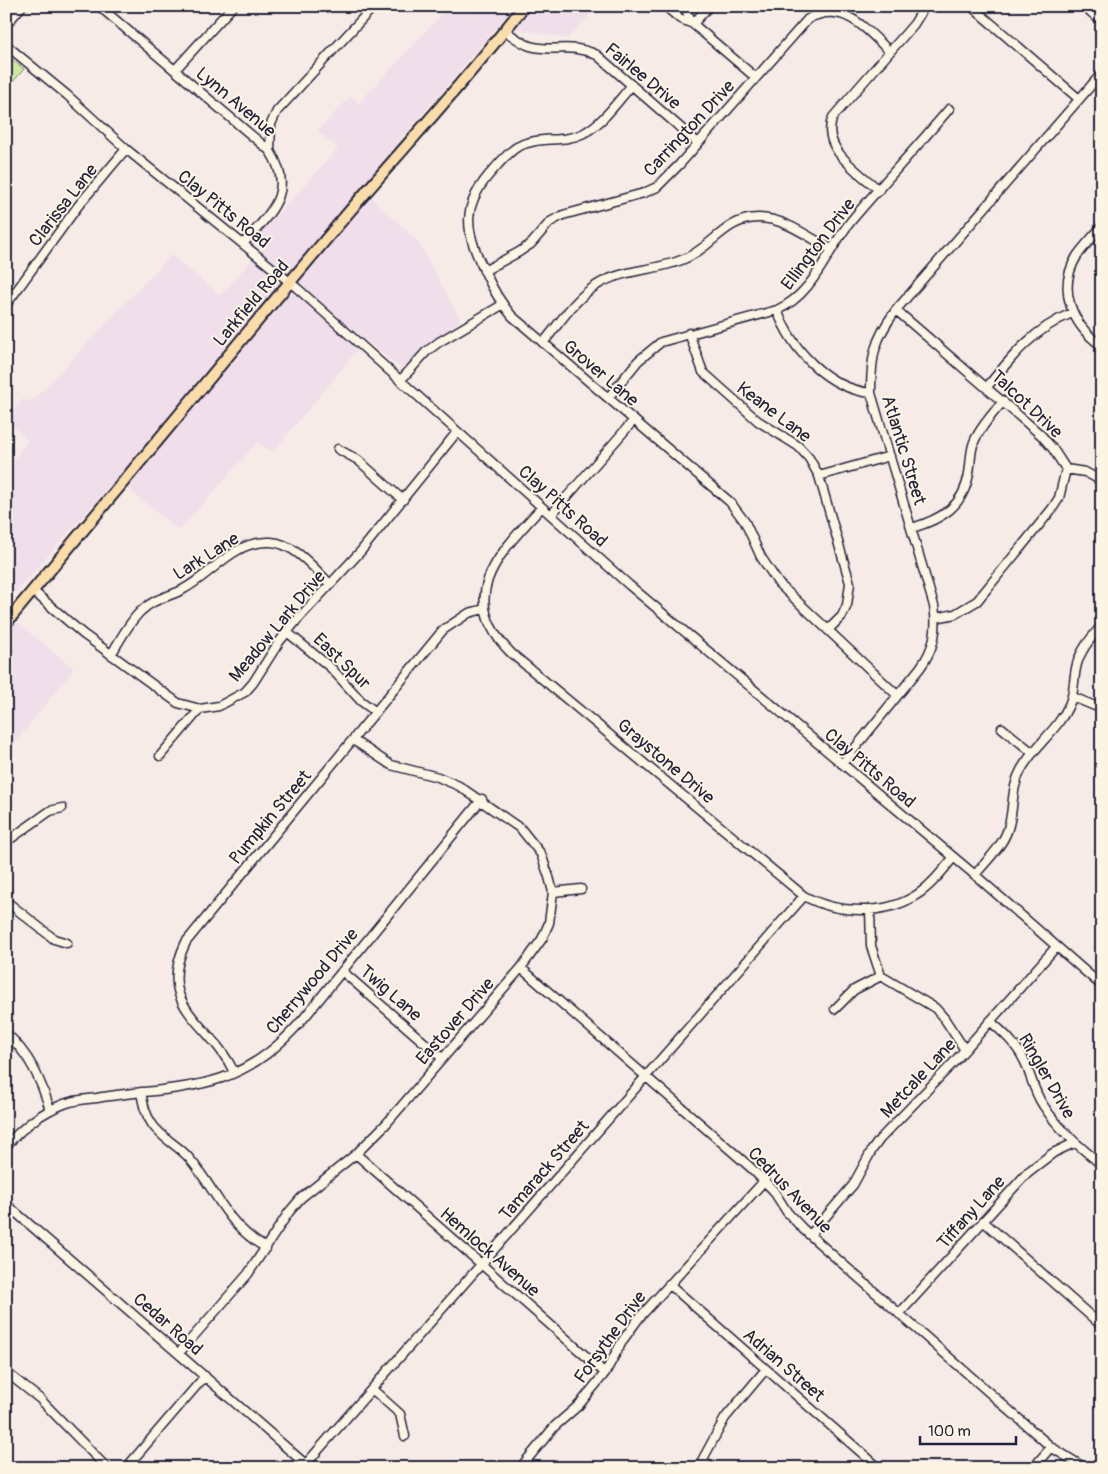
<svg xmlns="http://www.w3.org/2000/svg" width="1108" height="1474" font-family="Pangolin,sans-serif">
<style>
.built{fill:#f0dfea}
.green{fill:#cde9a0;stroke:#78866e}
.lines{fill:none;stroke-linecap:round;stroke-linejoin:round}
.minor-casing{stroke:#22223b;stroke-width:11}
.major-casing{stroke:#22223b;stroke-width:14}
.minor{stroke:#fcf5e5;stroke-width:8}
.major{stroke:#faddab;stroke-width:10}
.labels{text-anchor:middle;stroke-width:4;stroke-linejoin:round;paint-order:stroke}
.street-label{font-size:18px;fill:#22223b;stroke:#fcf5e5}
</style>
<rect width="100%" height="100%" fill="#f7ebe7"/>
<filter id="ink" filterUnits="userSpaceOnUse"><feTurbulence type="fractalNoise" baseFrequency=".02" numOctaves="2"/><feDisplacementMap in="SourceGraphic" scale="10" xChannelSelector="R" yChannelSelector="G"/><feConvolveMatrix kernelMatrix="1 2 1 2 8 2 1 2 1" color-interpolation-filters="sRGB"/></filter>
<g filter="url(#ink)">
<!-- built -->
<path class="built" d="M449,6H454L464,15L472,6H598L567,39L518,29L505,17L360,188L418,241L461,321L427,344L403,370L366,340L273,452L257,443L179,531L116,479L6,603V469L28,441L6,419L23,399L31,402L171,255L220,295L262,248L252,243L338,148L317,131L351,96L359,103Z
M16,621L74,669L6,754V632Z"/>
<!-- green -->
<path class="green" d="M6,55L24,69L6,90Z"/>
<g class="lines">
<defs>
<path id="minor" d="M99,6L270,151C296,192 271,212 244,243
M665,6L679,18L693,24L755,77
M684,6L693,24
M971,6L1079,99
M1084,6L1102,22
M693,24L709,6
M6,25L22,6
M505,31C513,36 521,43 530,46C554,53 569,42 597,55L698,143
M6,45L67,95L126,149L297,288L629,585L975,875L1102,986
M175,70L233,6
M632,85C618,101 603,123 584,133C563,144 539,135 517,147C509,152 502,160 495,168C460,205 464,231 486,274C493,290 501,303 512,316L730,502L745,522L761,557L779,584L897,695
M270,151L271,124L277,111L374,6
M879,190C859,172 819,148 833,117L914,24L925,6
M1102,226C1094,236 1084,246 1077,256C1056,290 1073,326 1102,346
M484,271L519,252L531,244L550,222L563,215L644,193L657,187L679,165L808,19C843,0 865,28 889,51
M6,305L78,206L126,149
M777,310C792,350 827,388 871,393
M896,310L1041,435L1053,449L1066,469L1059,498L1052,509L977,601L955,614L936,618
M689,333L703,372L758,421L798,446L809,458L819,476L850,583L847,605L842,616L828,630
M543,343C559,324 575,298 597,285C622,269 657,271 684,259C712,248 725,218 758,218C785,218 808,237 831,249
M400,381L426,352L439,342L502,305
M987,387C1013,355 1034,329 1072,313
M608,398L638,361L661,342L777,310C814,294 826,252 851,221C883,183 917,147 949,109
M338,449L358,460L403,500
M1066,469L1085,472L1102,481
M819,476L890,456
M542,507C500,553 454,596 511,653L804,896C837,914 886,916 918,894C932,885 943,870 953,858
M551,515L634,420
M912,528C942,519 964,506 969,473C971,463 970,452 974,442C980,427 993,414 1003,401
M33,591L83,634L178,703L200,709L219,706L245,692L253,683L279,642L297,620L361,551L457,432
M287,632L331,668L361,701L376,712
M111,655C120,640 129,622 141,611C153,599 168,597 182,590C213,574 233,540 271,542C294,543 315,569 330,584
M1073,697L1102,709
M1002,728L1033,753
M160,756L200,709
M842,764L920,668C934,649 938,630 934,606L871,393C871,356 874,340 896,310L1102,73
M6,842L50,811L62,808
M975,875C987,860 1005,844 1009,825C1014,806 1011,788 1021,770C1034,746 1058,730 1069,705C1075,692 1073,678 1077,664C1081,649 1092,637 1102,625
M553,892L581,889
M6,901L54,939L67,943
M870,909L871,946L881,976L935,1008L944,1018L965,1050
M521,968L750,1167L773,1190L787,1212L803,1229L1051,1447L1085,1468
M342,971L442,1058
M835,1009L854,990L881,976
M990,1021C1004,1033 1017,1045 1025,1062C1031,1076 1034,1092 1043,1105C1059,1130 1079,1146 1102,1165
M6,1033C30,1055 41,1080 50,1110
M234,1072C210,1021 154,1008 186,942L443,630L469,613L484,609
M141,1092C143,1103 145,1114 152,1124C161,1138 178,1145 189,1158C218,1192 224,1223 266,1248
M6,1146C23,1127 40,1113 64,1104C74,1100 87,1099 97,1098C138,1091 183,1091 222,1078C256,1066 281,1045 304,1018L482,799
M356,1154L605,1373
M6,1204L310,1468
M983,1221L1102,1326
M810,1235L853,1185L872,1150L880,1139L955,1061L1056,947
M669,1284L879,1468
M899,1314L1028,1172L1053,1153L1074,1143
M179,1353L248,1274L289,1212L301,1198L356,1154L386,1124L521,968L542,939L549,923L553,892L549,877L541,854L521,829L459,786L438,777L391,765L353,740
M6,1372L40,1399L107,1468
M372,1389L400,1414L405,1436
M703,1461L711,1468
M306,1464L804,896
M126,1468L205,1376
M520,1468L555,1426L579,1405L605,1373L623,1340L639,1318L765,1180
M698,1468L725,1418L766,1369
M1033,1468L1051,1447"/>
<path id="major" d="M6,623C118,487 230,353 343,219C403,148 467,80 524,6"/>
</defs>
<!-- minor casing -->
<use href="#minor" class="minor-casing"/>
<!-- major casing -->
<use href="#major" class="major-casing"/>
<!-- minor -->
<use href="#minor" class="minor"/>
<!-- major -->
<use href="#major" class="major"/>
</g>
</g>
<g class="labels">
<!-- street labels -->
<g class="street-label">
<text transform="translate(643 76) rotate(40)" y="6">Fairlee Drive</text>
<text transform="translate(236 102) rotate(40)" y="6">Lynn Avenue</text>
<text transform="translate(689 128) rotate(-47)" y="6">Carrington Drive</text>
<text transform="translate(63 205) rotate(-52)" y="6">Clarissa Lane</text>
<text transform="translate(224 209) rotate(39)" y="6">Clay Pitts Road</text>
<text transform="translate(818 244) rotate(-53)" y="6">Ellington Drive</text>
<text transform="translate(251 303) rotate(-50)" y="6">Larkfield Road</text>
<text transform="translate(601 373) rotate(40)" y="6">Grover Lane</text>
<text transform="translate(1027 404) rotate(43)" y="6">Talcot Drive</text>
<text transform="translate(774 412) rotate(37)" y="6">Keane Lane</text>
<text transform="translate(904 450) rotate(73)" y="6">Atlantic Street</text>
<text transform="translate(563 506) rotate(42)" y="6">Clay Pitts Road</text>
<text transform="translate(206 556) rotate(-32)" y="6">Lark Lane</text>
<text transform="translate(277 626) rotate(-50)" y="6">Meadow Lark Drive</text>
<text transform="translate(342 661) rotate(44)" y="6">East Spur</text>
<text transform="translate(666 761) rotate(40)" y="6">Graystone Drive</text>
<text transform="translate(870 768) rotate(40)" y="6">Clay Pitts Road</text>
<text transform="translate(270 817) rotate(-50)" y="6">Pumpkin Street</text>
<text transform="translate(312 981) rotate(-50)" y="6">Cherrywood Drive</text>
<text transform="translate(391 993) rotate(41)" y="6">Twig Lane</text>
<text transform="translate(455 1021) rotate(-49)" y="6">Eastover Drive</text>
<text transform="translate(1047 1076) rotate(60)" y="6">Ringler Drive</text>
<text transform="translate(918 1078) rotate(-47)" y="6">Metcale Lane</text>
<text transform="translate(544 1170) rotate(-49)" y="6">Tamarack Street</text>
<text transform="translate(790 1190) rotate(46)" y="6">Cedrus Avenue</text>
<text transform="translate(971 1212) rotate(-48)" y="6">Tiffany Lane</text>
<text transform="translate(490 1252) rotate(41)" y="6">Hemlock Avenue</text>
<text transform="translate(168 1324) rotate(41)" y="6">Cedar Road</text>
<text transform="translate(610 1337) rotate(-54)" y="6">Forsythe Drive</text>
<text transform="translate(784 1365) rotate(41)" y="6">Adrian Street</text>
</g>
</g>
<!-- margin -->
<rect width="1108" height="1474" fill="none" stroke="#fcf5e5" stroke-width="25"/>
<rect x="12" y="12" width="1083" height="1449" fill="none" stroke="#22223b" stroke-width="2" filter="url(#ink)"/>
<!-- scale -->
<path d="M920 1436v8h96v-8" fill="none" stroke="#22223b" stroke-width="2.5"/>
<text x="928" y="1436" font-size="15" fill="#22223b" stroke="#fcf5e5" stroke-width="4" paint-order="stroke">100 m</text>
</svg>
